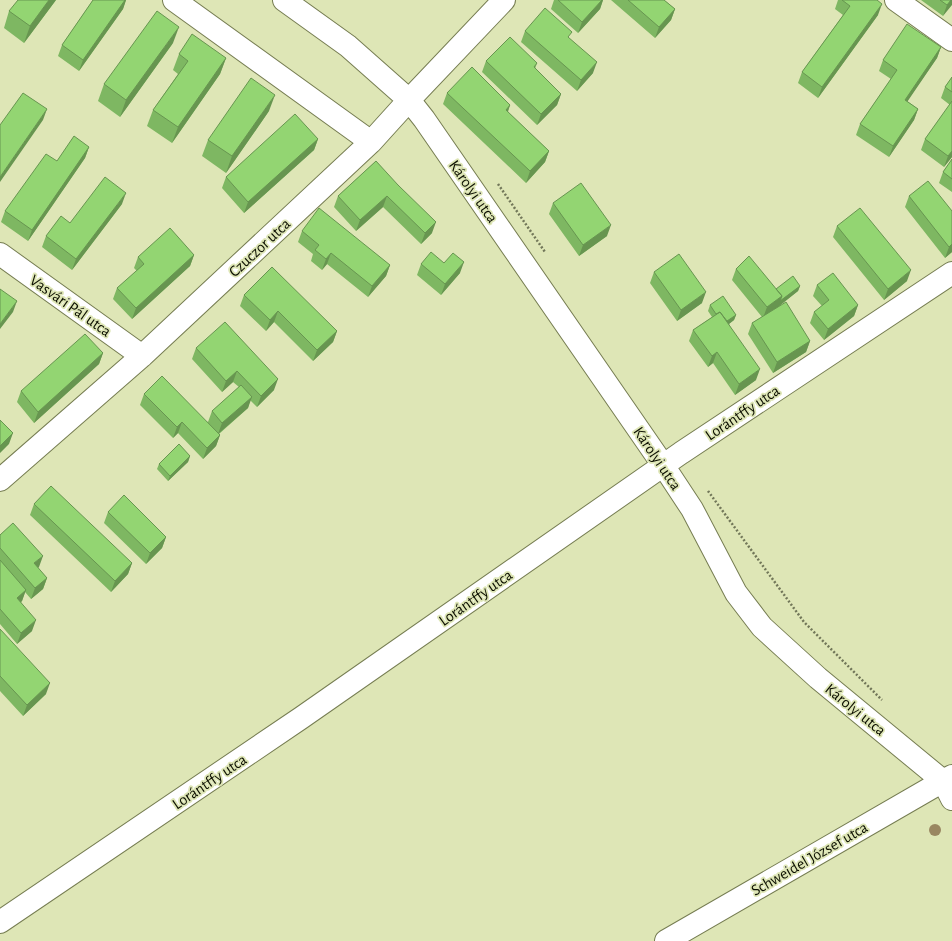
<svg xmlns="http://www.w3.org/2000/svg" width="952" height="941" font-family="'Alegreya Sans',sans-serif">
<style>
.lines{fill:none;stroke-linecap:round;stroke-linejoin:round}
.minor-casing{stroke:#767d52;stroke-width:24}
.path{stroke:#727759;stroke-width:2.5;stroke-dasharray:2 2;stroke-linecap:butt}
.minor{stroke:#fff;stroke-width:22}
.tree{fill:#998761}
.wall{fill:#7eb762}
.shaded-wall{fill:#679550}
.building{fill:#93d572;stroke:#679550}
.labels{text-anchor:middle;stroke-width:3.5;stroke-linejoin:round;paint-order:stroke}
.street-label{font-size:16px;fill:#0c0f01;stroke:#dee6b6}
</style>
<rect width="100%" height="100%" fill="#dee6b6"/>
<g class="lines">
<defs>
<path id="minor" d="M174,0L371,142
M284,0L348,46L409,100L424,119L663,465L692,509L736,593L762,627L818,678L943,781L952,799
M896,0L952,40
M0,254L142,356
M0,480L142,356L371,142L409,100L504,0
M0,922L301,718L681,453L952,273
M666,941L943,781L952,776"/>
</defs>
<!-- minor casing -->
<use href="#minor" class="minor-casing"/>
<!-- path -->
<path class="path" d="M498,184L545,252
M708,491L804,622L882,700"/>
<!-- minor -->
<use href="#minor" class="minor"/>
</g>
<!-- trees -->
<circle class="tree" cx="935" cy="830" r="6"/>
<!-- wall -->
<path class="wall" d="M56,0L24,43L4,28L9,11Z
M93,0H126L123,9L79,71L58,56L62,45Z
M554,0H603L600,9L578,33L551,9Z
M611,0H664L675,9L671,20L655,38Z
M838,0H877L878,15L818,98L798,83L802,72L843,15L835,9Z
M921,0H952L943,16Z
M525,31L593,73L577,91L521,42Z
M173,43L120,117L98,101L104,84Z
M941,47L937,58L907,101L918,109L914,120L889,157L856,135L860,124L891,79L879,71L883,60Z
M179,54L226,58L220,74L172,143L147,126L153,110L178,74L173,70Z
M486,61L537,63L535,69L561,94L557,105L537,125L482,72Z
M952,77V157L944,167L921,150L925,139L950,105L941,98L945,87Z
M447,93L510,105L508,112L549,151L545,162L526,183L443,104Z
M269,111L226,173L202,156L208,140Z
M318,139L314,150L244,213L222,188L226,177Z
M89,147L85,158L28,241L1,222L5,211L57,161Z
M952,159V192L939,183L943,172Z
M376,161L432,233L421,244L383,207L356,231L334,207L338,196Z
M909,196L952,211V252L945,258L905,207Z
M553,203L607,236L579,256L549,214Z
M122,204L72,270L42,247L46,236L70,223Z
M837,226L907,281L884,300L833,237Z
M302,231L390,265L386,276L368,297L327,264L322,270L311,261L313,254L298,242Z
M194,255L190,266L132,319L113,299L117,288L137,271L134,268L138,257Z
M444,263L460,273L441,295L417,275L421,264Z
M736,269L776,289L800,286L798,291L780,305L810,341L806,352L773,373L748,334L752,323L762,317L732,280Z
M654,272L702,303L677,321L650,283Z
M817,285L858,305L854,316L824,340L810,323L814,312L822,306L813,296Z
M244,295L337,331L333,342L313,361L274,322L266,331L240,306Z
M710,305L736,315L734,320L729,324L756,380L735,395L713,363L708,367L689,341L693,330L712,317L708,311Z
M196,348L274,390L257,407L250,400L248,408L219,434L220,435L216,446L203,459L178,433L173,438L140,405L144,394L208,422L212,411L239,387L233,382L222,392L192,359Z
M103,353L99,364L34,423L17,402L21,391Z
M190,456L188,462L168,481L157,469L159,464Z
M34,504L132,563L128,574L111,592L30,515Z
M108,512L166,537L162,548L146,564L104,523Z
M0,535L39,567L37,568L47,578L43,589L31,599L25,592L22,601L21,602L32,631L17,644L0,624Z
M0,629L46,694L23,716L0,691Z"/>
<!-- shaded-wall -->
<path class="shaded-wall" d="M49,0H56L24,43L30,26Z
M125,0H126L123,9L79,71L83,60Z
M602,0H603L600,9L578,33L582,22Z
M951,0H952V5L943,16L947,5Z
M882,4L878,15L818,98L822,87Z
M675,9L671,20L655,38L659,27Z
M179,27L173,43L120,117L126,100Z
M941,47L937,58L901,111L905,100Z
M226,58L220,74L172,143L178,127Z
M597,62L593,73L577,91L581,80Z
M561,94L557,105L537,125L541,114Z
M275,95L269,111L226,173L232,156Z
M510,105L506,116V110Z
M47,109L43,120L0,182V177Z
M918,109L914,120L889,157L893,146Z
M318,139L314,150L244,213L248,202Z
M89,147L85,158L28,241L32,230Z
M549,151L545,162L526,183L530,171Z
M952,151V157L944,167L948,156Z
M126,193L122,204L72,270L76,259Z
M387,196L383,207L356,231L360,220Z
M436,222L432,233L421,244L425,233Z
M611,225L607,236L579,256L583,245Z
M952,244V252L945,258L949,247Z
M331,253L327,264L322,270L326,259Z
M194,255L190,266L132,319L136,308Z
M464,262L460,273L441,295L445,284Z
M390,265L386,276L368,297L372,286Z
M911,270L907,281L884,300L888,289Z
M800,286L798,291L778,307L763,318L767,307L782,296Z
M706,292L702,303L677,321L681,310Z
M17,301L13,312L0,329V324Z
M858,305L854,316L824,340L828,329Z
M278,311L274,322L266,331L270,320Z
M736,315L734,320L721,330L723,324Z
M337,331L333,342L313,361L317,350Z
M810,341L806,352L773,373L777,362Z
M717,352L713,363L708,367L712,356Z
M103,353L99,364L34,423L38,412Z
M760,369L756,380L735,395L739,384Z
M237,371L233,382L222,392L226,381Z
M278,379L274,390L257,407L261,396Z
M252,397L248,408L218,434L222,423Z
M182,422L178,433L173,438L177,427Z
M13,433L9,444L0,453V446Z
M220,435L216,446L203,459L207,448Z
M190,456L188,462L168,481L170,476Z
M166,537L162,548L146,564L150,553Z
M43,556L39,567L30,574L34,563Z
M132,563L128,574L111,592L115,581Z
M47,578L43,589L31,599L35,588Z
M26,590L22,601L13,609L17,598Z
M36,620L32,631L17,644L21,633Z
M50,683L46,694L23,716L27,705Z"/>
<!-- building -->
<path class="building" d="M18,0H49L30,26L9,11Z
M93,0H125L83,60L62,45Z
M558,0H602L582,22Z
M628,0H664L675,9L659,27Z
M842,0H877L882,4L822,87L802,72L850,6Z
M940,0H951L947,5Z
M545,8L572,32L568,37L597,62L581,80L525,31Z
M157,11L179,27L126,100L104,84Z
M907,24L941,47L905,100L918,109L893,146L860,124L897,70L883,60Z
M192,34L226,58L178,127L153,110L188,61L179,54Z
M510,37L537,63L534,67L561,94L541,114L486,61Z
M472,67L510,105L506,110L549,151L530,171L447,93Z
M952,77V92L945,87Z
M251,78L275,95L232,156L208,140Z
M23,93L47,109L0,177V125Z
M952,101V151L948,156L925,139Z
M295,114L318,139L248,202L226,177Z
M74,136L89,147L32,230L5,211L46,154L57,161Z
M952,159V179L943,172Z
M376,161L398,185L436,222L425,233L387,196L360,220L338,196Z
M105,177L126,193L76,259L46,236L61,216L70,223Z
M928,181L952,211V244L949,247L909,196Z
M581,183L611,225L583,245L553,203Z
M319,208L390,265L372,286L331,253L326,259L315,250L319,245L302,231Z
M860,208L911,270L888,289L837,226Z
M170,228L194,255L136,308L117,288L144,264L138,257Z
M431,252L444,263L453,253L464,262L445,284L421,264Z
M679,254L706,292L681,310L654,272Z
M749,256L782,296L767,307L736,269Z
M272,267L337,331L317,350L278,311L270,320L244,295Z
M833,273L858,305L828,329L814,312L829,300L817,285Z
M793,276L800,286L780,301L782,296L776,289Z
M0,289L17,301L0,324Z
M723,296L736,315L727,321L720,312L716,314L710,305Z
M786,302L810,341L777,362L752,323Z
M720,312L760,369L739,384L717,352L712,356L693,330Z
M225,322L278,379L261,396L237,371L226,381L196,348Z
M85,334L103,353L38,412L21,391Z
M162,376L220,435L207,448L182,422L177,427L144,394Z
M241,385L252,397L222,423L212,411Z
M0,420L13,433L0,446Z
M179,444L190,456L170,476L159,464Z
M51,486L132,563L115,581L34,504Z
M124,495L166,537L150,553L108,512Z
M13,523L43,556L34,563L47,578L35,588L0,548V535Z
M0,560L26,590L17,598L36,620L21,633L0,609Z
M0,629L50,683L27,705L0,676Z"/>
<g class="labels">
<!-- street labels -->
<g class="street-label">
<text transform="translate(474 191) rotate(55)" y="6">Károlyi utca</text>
<text transform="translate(259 247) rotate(-43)" y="6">Czuczor utca</text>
<text transform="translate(71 305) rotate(35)" y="6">Vasvári Pál utca</text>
<text transform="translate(742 412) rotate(-34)" y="6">Lorántffy utca</text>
<text transform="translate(658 458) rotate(56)" y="6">Károlyi utca</text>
<text transform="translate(475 597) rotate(-35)" y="6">Lorántffy utca</text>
<text transform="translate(856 709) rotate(39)" y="6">Károlyi utca</text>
<text transform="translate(209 781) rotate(-34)" y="6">Lorántffy utca</text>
<text transform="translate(809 858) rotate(-30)" y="6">Schweidel József utca</text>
</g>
</g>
</svg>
